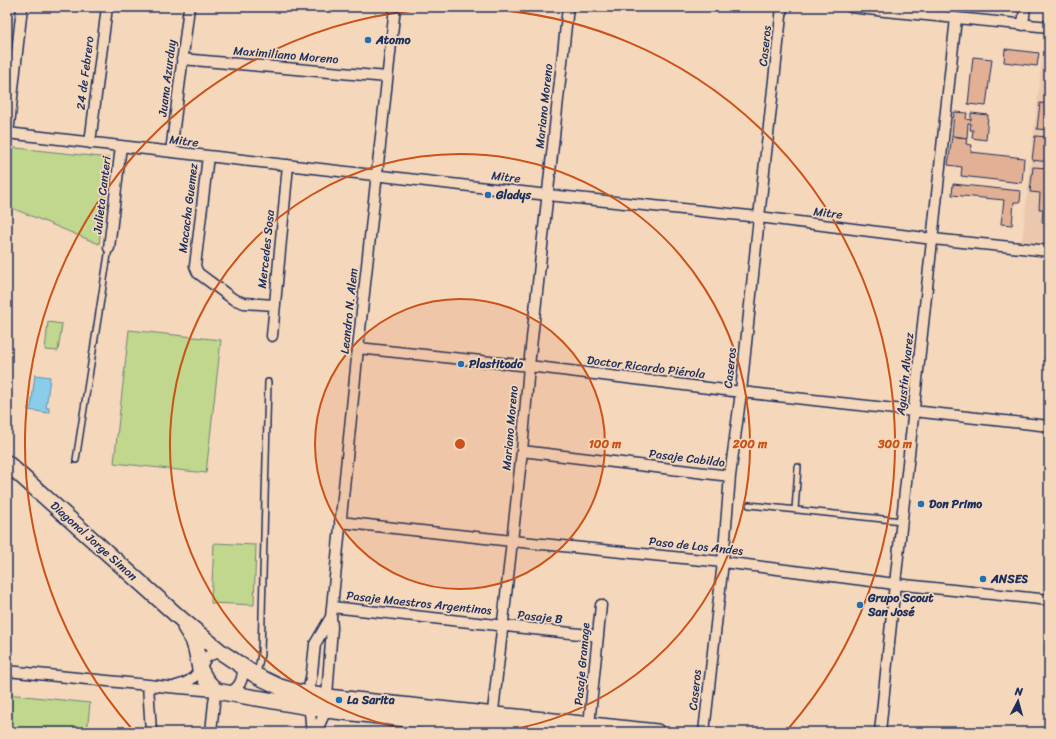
<svg xmlns="http://www.w3.org/2000/svg" width="1056" height="739" font-family="Sriracha,sans-serif">
<style>
.built{fill:#ebc8ad}
.green{fill:#c0d78d;stroke:#6e8376}
.water{fill:#8acdeb;stroke:#5e8eb3}
.building{fill:#e2b094;stroke:#1b2f5e}
.lines{fill:none;stroke-linecap:round;stroke-linejoin:round}
.lane-casing{stroke:#1b2f5e;stroke-width:8}
.street-casing{stroke:#1b2f5e;stroke-width:13}
.secondary-casing{stroke:#1b2f5e;stroke-width:18}
.lane{stroke:#f5d7bb;stroke-width:5}
.street{stroke:#f5d7bb;stroke-width:10}
.secondary{stroke:#f5d7bb;stroke-width:15}
.ring{fill:none;stroke:#c95318;stroke-width:2}
.poi-dot{fill:#1f6fb2;stroke:#f5d7bb;stroke-width:1.5}
.labels{text-anchor:middle;stroke-width:3.5;stroke-linejoin:round;paint-order:stroke}
.poi-label{font-size:12px;font-weight:bold;fill:#1b2f5e;stroke:#f5d7bb;text-anchor:start}
.street-label{font-size:12px;fill:#1b2f5e;stroke:#f5d7bb}
.centre{fill:#c95318;stroke:#f5d7bb;stroke-width:2}
.ring-label{font-size:12px;text-anchor:middle;font-weight:bold;fill:#c95318;stroke:#f5d7bb;stroke-width:3.5;stroke-linejoin:round;paint-order:stroke}
</style>
<rect width="100%" height="100%" fill="#f5d7bb"/>
<filter id="ink" filterUnits="userSpaceOnUse"><feTurbulence type="fractalNoise" baseFrequency=".025" numOctaves="2"/><feDisplacementMap in="SourceGraphic" scale="8" xChannelSelector="R" yChannelSelector="G"/><feConvolveMatrix kernelMatrix="1 2 1 2 8 2 1 2 1" color-interpolation-filters="sRGB"/></filter>
<g filter="url(#ink)">
<!-- built -->
<path class="built" d="M1044,41L1049,42V245L1022,242Z"/>
<!-- green -->
<path class="green" d="M7,147L110,158L99,244L7,206Z
M48,322L62,324L58,351L45,350Z
M129,330L221,340L206,473L114,463Z
M214,543L256,545L254,605L211,603Z
M7,694L90,703L87,732H7Z"/>
<!-- water -->
<path class="water" d="M35,375L50,377L46,408H49V413L28,410V407H31Z"/>
<!-- building -->
<path class="building" d="M1005,49L1039,53L1037,66L1004,62Z
M973,57L992,59L986,106L968,104Z
M1040,103L1049,104V130L1037,129Z
M954,112L967,113L966,119L971,120V113L988,115L986,140L972,138L973,130H970L971,123H968L967,138L952,136Z
M952,136L967,138L966,144L972,145L971,152L1024,158L1022,183L961,176L962,167L948,165Z
M1035,136L1049,137V162L1032,160Z
M1033,167L1049,168V224L1042,223L1043,209H1039L1040,193L1030,192Z
M953,184L1021,191L1020,202H1014L1012,225L1001,224L1004,200L952,195Z"/>
<g class="lines">
<defs>
<path id="lane" d="M76,460L109,248
M749,505L902,521
M795,510L798,467
M257,674L261,654L268,382"/>
<path id="street" d="M851,7L885,11L1049,27
M1023,25L1025,7
M182,59L387,77
M7,133L548,195L759,217L933,239L1049,251
M8,134L22,7
M90,143L107,7
M171,152L189,7
M208,156L195,266L198,273L233,299L244,303L274,305
M109,248L121,146
M272,336L288,165
M358,348L529,366L741,392L1049,426
M522,451L730,476
M340,522L512,541L723,562L895,584L1049,600
M332,607L598,636
M7,671L168,687L216,691L214,703L211,732
M148,685L151,732
M176,686C188,683 196,678 201,667C203,663 204,659 208,656C212,654 217,653 221,652
M228,694C240,687 243,681 243,667
M492,720L512,541L522,451L529,366L568,7
M589,725L601,605
M311,732V722L308,694L312,672L315,644L331,617
M316,732L326,710L332,627L331,617L358,348L395,7
M704,732L723,562L730,476L741,392L759,217L782,7
M880,732L895,584L956,18"/>
<path id="secondary" d="M7,463L181,619L221,652L257,676L280,687L297,692L327,697L657,732
M185,627L193,640L196,649L200,669L206,680L216,691L326,710L522,732"/>
</defs>
<!-- lane casing -->
<use href="#lane" class="lane-casing"/>
<!-- street casing -->
<use href="#street" class="street-casing"/>
<!-- secondary casing -->
<use href="#secondary" class="secondary-casing"/>
<!-- lane -->
<use href="#lane" class="lane"/>
<!-- street -->
<use href="#street" class="street"/>
<!-- secondary -->
<use href="#secondary" class="secondary"/>
</g>
</g>
<!-- distance rings -->
<circle cx="460" cy="444" r="145" fill="#c95318" fill-opacity=".12"/>
<g class="ring">
<circle cx="460" cy="444" r="145"/>
<path d="M425 732A290 290 0 1 1 495 732"/>
<path d="M132 729A435 435 0 1 1 788 729"/>
</g>
<!-- markers -->
<g class="poi-dot">
<circle cx="368" cy="40" r="4"/>
<circle cx="488" cy="195" r="4"/>
<circle cx="461" cy="364" r="4"/>
<circle cx="921" cy="504" r="4"/>
<circle cx="983" cy="579" r="4"/>
<circle cx="860" cy="605" r="4"/>
<circle cx="339" cy="700" r="4"/>
</g>
<g class="labels">
<!-- poi labels -->
<g class="poi-label">
<text x="376" y="44">Atomo</text>
<text x="496" y="199">Gladys</text>
<text x="469" y="368">Plastitodo</text>
<text x="929" y="508">Don Primo</text>
<text x="991" y="583">ANSES</text>
<text x="868" y="602">Grupo Scout<tspan x="868" dy="14">San José</tspan></text>
<text x="347" y="704">La Sarita</text>
</g>
<!-- street labels -->
<g class="street-label">
<text transform="translate(765 46) rotate(-84)" y="4">Caseros</text>
<text transform="translate(286 55) rotate(5)" y="4">Maximiliano Moreno</text>
<text transform="translate(85 73) rotate(-83)" y="4">24 de Febrero</text>
<text transform="translate(167 78) rotate(-83)" y="4">Juana Azurduy</text>
<text transform="translate(544 106) rotate(-84)" y="4">Mariano Moreno</text>
<text transform="translate(184 141) rotate(7)" y="4">Mitre</text>
<text transform="translate(506 177) rotate(7)" y="4">Mitre</text>
<text transform="translate(102 195) rotate(-83)" y="4">Julieta Canteri</text>
<text transform="translate(188 208) rotate(-83)" y="4">Macacha Guemez</text>
<text transform="translate(828 213) rotate(7)" y="4">Mitre</text>
<text transform="translate(266 249) rotate(-84)" y="4">Mercedes Sosa</text>
<text transform="translate(349 311) rotate(-84)" y="4">Leandro N. Alem</text>
<text transform="translate(646 367) rotate(7)" y="4">Doctor Ricardo Piérola</text>
<text transform="translate(730 368) rotate(-84)" y="4">Caseros</text>
<text transform="translate(905 374) rotate(-84)" y="4">Agustín Alvarez</text>
<text transform="translate(510 428) rotate(-85)" y="4">Mariano Moreno</text>
<text transform="translate(687 458) rotate(7)" y="4">Pasaje Cabildo</text>
<text transform="translate(94 541) rotate(42)" y="4">Diagonal Jorge Simon</text>
<text transform="translate(696 546) rotate(6)" y="4">Paso de Los Andes</text>
<text transform="translate(419 603) rotate(6)" y="4">Pasaje Maestros Argentinos</text>
<text transform="translate(540 617) rotate(6)" y="4">Pasaje B</text>
<text transform="translate(582 664) rotate(-85)" y="4">Pasaje Gramage</text>
<text transform="translate(695 690) rotate(-84)" y="4">Caseros</text>
</g>
</g>
<circle cx="460" cy="444" r="6" class="centre"/>
<g class="ring-label">
<text x="605" y="448">100 m</text>
<text x="750" y="448">200 m</text>
<text x="895" y="448">300 m</text>
</g>
<!-- margin -->
<rect width="1056" height="739" fill="none" stroke="#f5d7bb" stroke-width="24"/>
<rect x="12" y="12" width="1032" height="715" fill="none" stroke="#1b2f5e" stroke-width="1.5" filter="url(#ink)"/>
<!-- north arrow -->
<g transform="translate(1018 701) rotate(6)" stroke="#f5d7bb" stroke-width="3" paint-order="stroke">
<path d="M0-3L7 15L0 10L-7 15Z" fill="#1b2f5e"/>
<text y="-6" font-size="11" font-weight="bold" text-anchor="middle" fill="#1b2f5e">N</text>
</g>
</svg>
